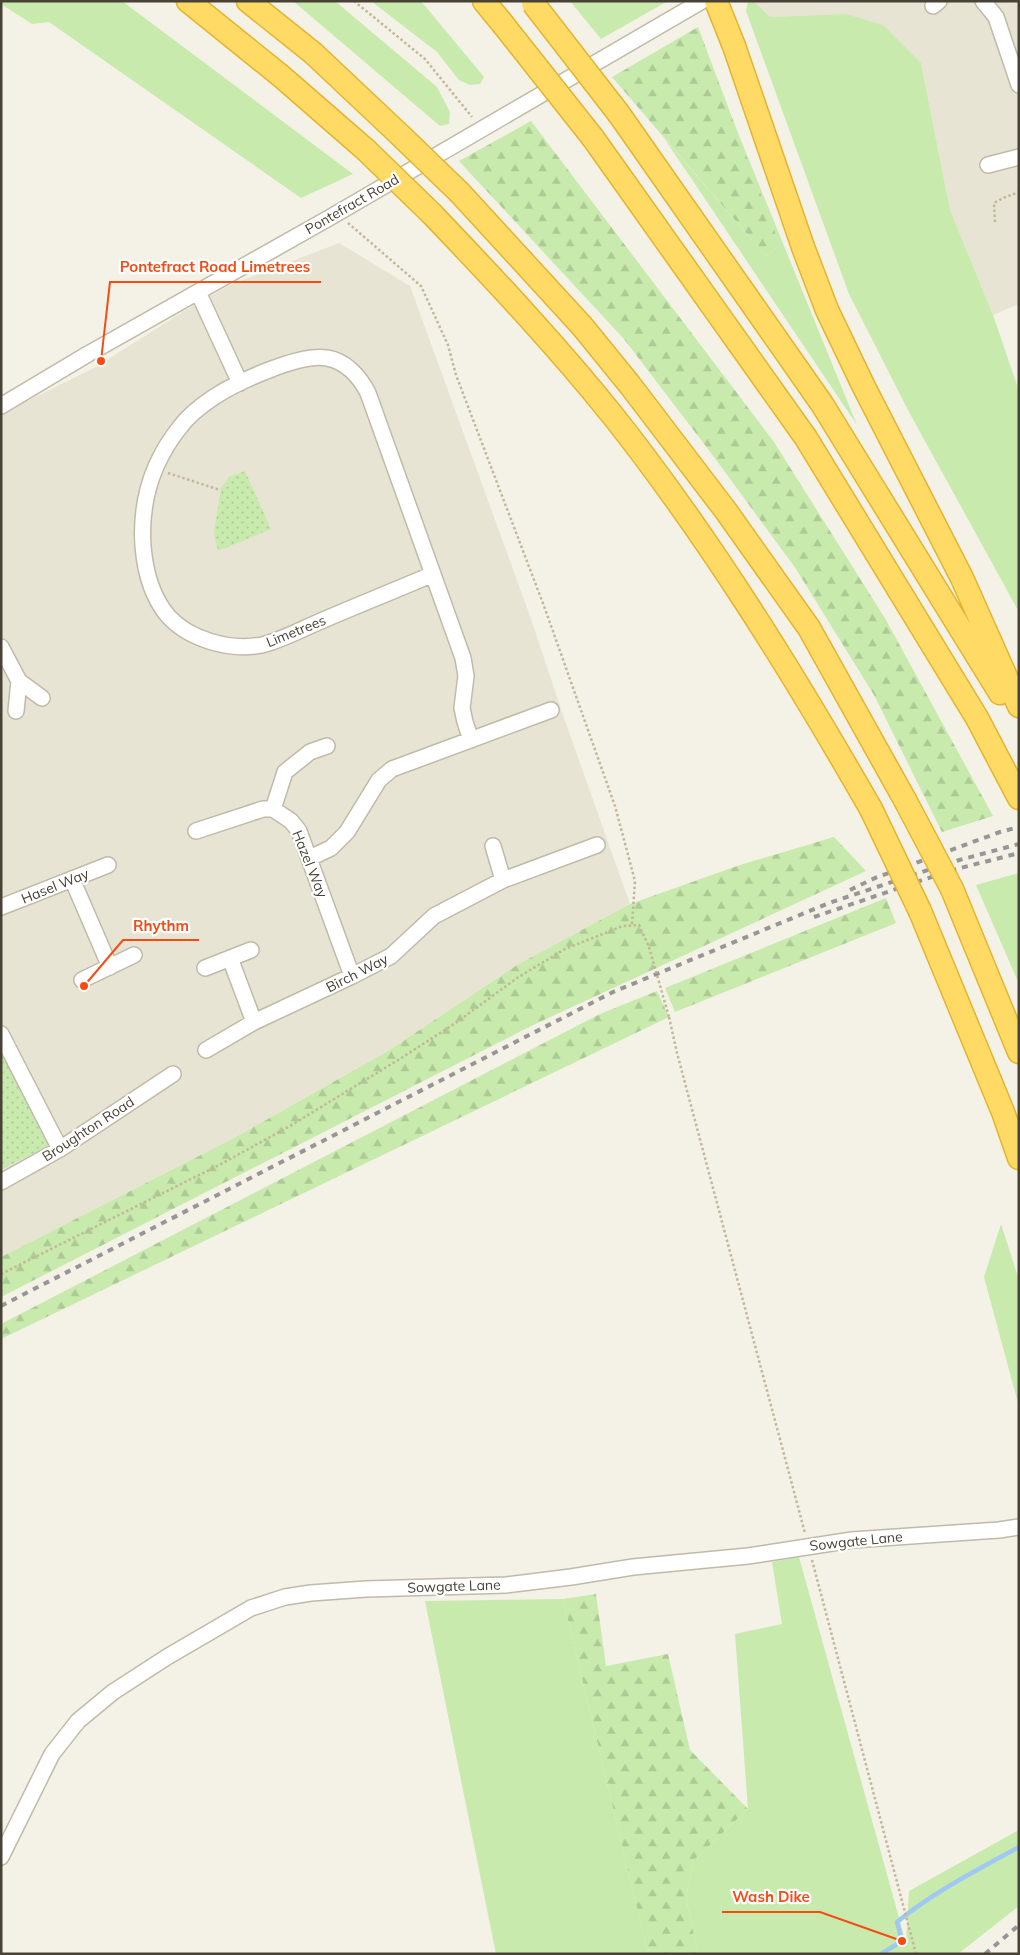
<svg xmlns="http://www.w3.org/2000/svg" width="1020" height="1955" font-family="Mulish,sans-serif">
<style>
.residential{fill:#e8e4d4}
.grass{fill:#c8eaad}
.forest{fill:url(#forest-firs)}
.park{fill:url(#park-dots)}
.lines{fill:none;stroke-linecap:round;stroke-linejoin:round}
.stream{stroke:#9fc9f3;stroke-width:4.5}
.minor-casing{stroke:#c0baa8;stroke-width:18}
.highway-casing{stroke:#e4b42f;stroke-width:25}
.path{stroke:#c2b799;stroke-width:2.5;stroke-dasharray:2.5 2.5;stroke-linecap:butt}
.minor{stroke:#fff;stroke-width:15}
.highway{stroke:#ffdb66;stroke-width:22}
.rail{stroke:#969696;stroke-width:4;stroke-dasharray:6 6;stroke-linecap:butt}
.highway-bridge-casing{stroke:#e4b42f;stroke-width:25;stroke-linecap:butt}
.path-bridge{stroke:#c2b799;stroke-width:2.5;stroke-dasharray:2.5 2.5;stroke-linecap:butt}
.highway-bridge{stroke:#ffdb66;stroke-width:22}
.labels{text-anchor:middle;stroke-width:4.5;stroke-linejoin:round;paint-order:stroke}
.street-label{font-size:14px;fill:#474235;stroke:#fff}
.leader{fill:none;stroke:#f64c14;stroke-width:2}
.callout-dot{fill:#f64c14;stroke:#fff;stroke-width:2}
.callout-label{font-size:15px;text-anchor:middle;font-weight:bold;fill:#f64c14;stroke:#fff;stroke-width:4.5;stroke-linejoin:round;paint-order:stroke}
</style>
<defs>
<pattern id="forest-firs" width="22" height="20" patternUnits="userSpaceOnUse" patternTransform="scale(1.25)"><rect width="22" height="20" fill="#c8eaad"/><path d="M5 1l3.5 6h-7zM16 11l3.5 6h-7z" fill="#adca95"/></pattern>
<pattern id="park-dots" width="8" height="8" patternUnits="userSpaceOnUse" patternTransform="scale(1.25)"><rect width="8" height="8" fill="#c8eaad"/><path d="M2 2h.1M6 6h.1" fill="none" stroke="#adca95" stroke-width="1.8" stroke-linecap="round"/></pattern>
</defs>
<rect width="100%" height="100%" fill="#f4f1e6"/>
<!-- residential -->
<path class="residential" d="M754,1H1019V304L993,315L950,210L921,63L846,14L770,17Z
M339,243L410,286L530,616L563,715L630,904L517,965L388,1051L234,1138L1,1257V416L17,406L94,368L186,310L230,285Z"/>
<!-- grass -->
<path class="grass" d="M1,1H122L353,174L301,198L49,22L32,24L1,4Z
M293,1H335L437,87L450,112L449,124L440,126Z
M371,1H421L484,77L480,84L470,85L459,80L437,52Z
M570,1H668L601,39Z
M748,1H754L770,17L846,14L883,25L921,63L950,210L993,315L1019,391V612L909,412L849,294L746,11Z
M729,111L857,425L664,138L766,256L780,245Z
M1019,873V984L976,885Z
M1001,1224L1019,1280V1407L984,1277Z
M799,1557L906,1943L909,1891L1019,1830V1906L958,1954H698L686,1898L693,1861L748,1809L735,1634L782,1624L772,1562Z
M563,1599L648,1954H496L425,1601Z"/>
<!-- forest -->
<path class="forest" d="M698,27L780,245L766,256L612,77Z
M531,121L774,442L886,620L993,816L942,832L874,695L796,569L714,457L624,339L459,161Z
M834,837L866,871L531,1026L1,1297V1257L234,1138L388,1051L517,965L630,904L740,865Z
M886,898L896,923L675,1012L665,988Z
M657,991L669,1017L1,1339V1324L600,1014Z
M596,1594L606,1666L668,1654L690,1750L748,1809L693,1861L686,1898L698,1954H648L563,1599Z"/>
<!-- park -->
<path class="park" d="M245,471L271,529L218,551L214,533L221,488L229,477Z
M1,1051L49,1145L1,1170Z"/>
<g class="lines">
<!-- stream -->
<path class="stream" d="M881,1954L902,1941L897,1922C934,1892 977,1870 1019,1847"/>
<defs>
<path id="minor" d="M983,1L996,17L1019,85
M933,6L939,1
M988,165L1019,157
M198,292L240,383
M1,406L88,354L329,218L702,1
M433,574C396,590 358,605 321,621C302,629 282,640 262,645C230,651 190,640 168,616C152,597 145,571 143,546C140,502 152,462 180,427C189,415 202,405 214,397C237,382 300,353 327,358C346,361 360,377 368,393L463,658L466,676L462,708L465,722L471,740
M1,647L19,681L42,698
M16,711L19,681
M273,809L285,772L310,752L327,746
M196,831L263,809H273L291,821L299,831L352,976
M493,846L503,880
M310,858L331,848L347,832L379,780L392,769L551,710
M72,879L110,967
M1,907L108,865
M230,958L254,1022
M205,968L251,950
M82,980L134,955
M1,1034L60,1149
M206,1050L254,1022L352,976L391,956L434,916L503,880L597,845
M1,1182L60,1149L173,1074
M1,1857L52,1754L78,1721L113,1692L167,1657L251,1608L285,1597L311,1593L366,1589L506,1585L571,1577L633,1567L748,1556L852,1540L999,1530L1019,1527"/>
<path id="highway" d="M188,1L281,76L366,150
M248,1L313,53L399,134
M484,1L502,23
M716,1L734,46L803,247L827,310L863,385L962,578L1019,706
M619,114L822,404L1000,693
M593,138L806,438L977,718L1019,798
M460,193L582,326L630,385L726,511L809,628L905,800
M432,214C495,280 557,346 614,417C711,540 793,673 871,809
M952,889L1019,1052
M920,911L1003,1112L1019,1158"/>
</defs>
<!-- minor casing -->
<use href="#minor" class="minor-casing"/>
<!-- highway casing -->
<use href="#highway" class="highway-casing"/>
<!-- path -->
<path class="path" d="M354,1L425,59L472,117
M995,222L994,203L1003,198L1019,192
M348,223L421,286L448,345L456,375L544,606L615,806L635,881L632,924
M168,473L220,490
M669,1017L677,1053L805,1533
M1,1274L223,1163L290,1126L403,1057L457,1022L517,978L565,949L623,926L639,925L649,947
M812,1560L916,1954"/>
<!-- minor -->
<use href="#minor" class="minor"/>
<!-- highway -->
<use href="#highway" class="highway"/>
<!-- rail -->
<path class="rail" d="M850,890L875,878L1000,832L1019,827
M814,917L949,871L1019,853
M1,1306L613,992L829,903L952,862L1019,844
M985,1954L1019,1925"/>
<defs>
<path id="highway-bridge" d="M533,3L619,114
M502,23L593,138
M399,134L460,193
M366,150L432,214
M905,800L952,889
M871,809L920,911"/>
</defs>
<!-- highway-bridge casing -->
<use href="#highway-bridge" class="highway-bridge-casing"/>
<!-- path-bridge -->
<path class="path-bridge" d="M649,947L669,1017"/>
<!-- highway-bridge -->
<use href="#highway-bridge" class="highway-bridge"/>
</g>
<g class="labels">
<!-- street labels -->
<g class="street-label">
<text transform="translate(352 204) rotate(-30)" y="5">Pontefract Road</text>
<text transform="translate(296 631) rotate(-22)" y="5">Limetrees</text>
<text transform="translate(310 864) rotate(68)" y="5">Hazel Way</text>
<text transform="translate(55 886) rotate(-22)" y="5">Hasel Way</text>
<text transform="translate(357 973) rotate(-27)" y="5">Birch Way</text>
<text transform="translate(88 1129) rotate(-33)" y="5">Broughton Road</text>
<text transform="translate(856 1541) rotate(-6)" y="5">Sowgate Lane</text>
<text transform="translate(454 1586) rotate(-2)" y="5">Sowgate Lane</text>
</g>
</g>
<!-- callouts -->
<path class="leader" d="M101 361L110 282H321M84 986L123 940H199M902 1941L820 1912H722"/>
<g class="callout-dot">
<circle cx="101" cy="361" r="5"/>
<circle cx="84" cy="986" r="5"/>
<circle cx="902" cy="1941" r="5"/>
</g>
<g class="callout-label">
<text x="215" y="272">Pontefract Road Limetrees</text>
<text x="161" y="931">Rhythm</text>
<text x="771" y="1902">Wash Dike</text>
</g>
<!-- border -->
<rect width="1020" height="1955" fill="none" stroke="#474235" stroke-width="5"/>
</svg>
